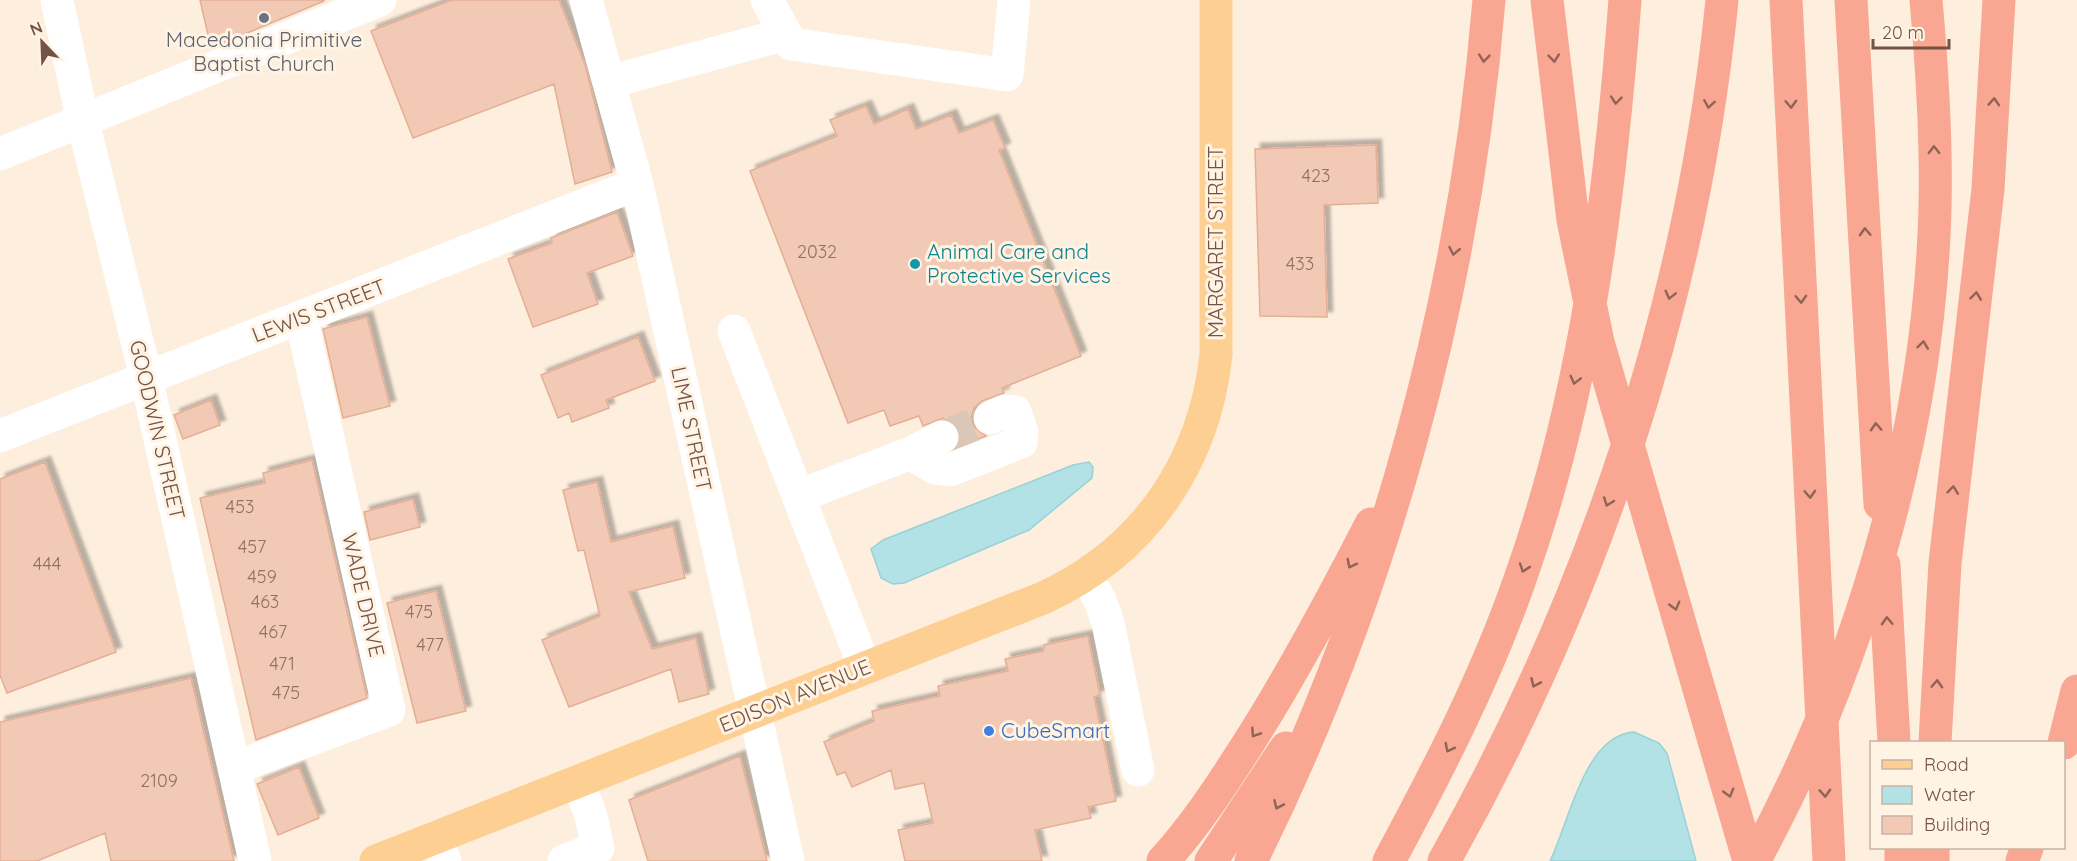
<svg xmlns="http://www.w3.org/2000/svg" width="2077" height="861" font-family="Quicksand,sans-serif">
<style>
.water{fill:#b2e1e6;stroke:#98d2d8;stroke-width:1.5}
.building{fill:#f2c9b5;stroke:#e5ae95;stroke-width:1.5;filter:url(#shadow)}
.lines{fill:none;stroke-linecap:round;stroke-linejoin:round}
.minor-tunnel{stroke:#dac7b7;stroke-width:33;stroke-dasharray:33 16;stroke-linecap:butt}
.minor{stroke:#fff;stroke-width:33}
.major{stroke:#fecf93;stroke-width:33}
.highway{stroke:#f9a692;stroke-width:33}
.oneway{stroke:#8d6455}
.worship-dot{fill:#6b7280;stroke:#fff3e4;stroke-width:2}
.culture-dot{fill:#0f9aa8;stroke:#fff3e4;stroke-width:2}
.shop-dot{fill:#3f7fe0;stroke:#fff3e4;stroke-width:2}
.labels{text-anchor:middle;stroke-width:6;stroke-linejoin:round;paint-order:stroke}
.number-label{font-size:18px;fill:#927062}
.worship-label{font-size:21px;fill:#5b616d;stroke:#fff3e4}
.street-label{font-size:21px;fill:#725346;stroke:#fff3e4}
.culture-label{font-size:21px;fill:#0d838f;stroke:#fff3e4;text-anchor:start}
.shop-label{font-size:21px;fill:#366cbe;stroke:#fff3e4;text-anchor:start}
</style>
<defs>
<filter id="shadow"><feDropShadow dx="5.5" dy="-5.5" stdDeviation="1.5" flood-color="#0004"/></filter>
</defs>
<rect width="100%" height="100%" fill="#fdeedd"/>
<!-- water -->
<path class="water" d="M1089,462L1093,467L1092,478L1029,530L904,583L893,584L881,578L871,549L883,540L1073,465Z
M1634,732L1659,743L1667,753L1696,861H1550C1569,823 1584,735 1634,732Z"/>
<!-- building -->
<path class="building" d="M200,0H324V1L211,48Z
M452,0H559L585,65L612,172L575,184L554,84L413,138L371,31Z
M866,106L874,124L908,109L916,129L951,115L959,133L993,120L1005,148L999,150L1081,356L1002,388L1004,393L982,401L974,408L971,417L973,426L986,436L958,447L961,438L959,429L953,422L943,418L923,426L919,416L890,426L884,410L848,423L750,171L837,136L830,120Z
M1376,145L1378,203L1324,205L1327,317L1260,316L1255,149Z
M617,212L633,256L587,273L598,304L533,327L508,259L552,243L551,238Z
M367,317L390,406L343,418L323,329Z
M638,337L655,381L606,400L609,408L572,422L569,413L558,418L541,375Z
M211,400L220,425L183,439L174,415Z
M312,460L367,698L256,740L200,498L265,483L263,473Z
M45,462L116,652L7,693L0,675V479Z
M597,482L611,542L673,526L685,578L629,592L652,649L696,638L709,694L679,702L671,669L569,707L542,640L600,616L584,550L578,551L563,490Z
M413,499L420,527L370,540L364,512Z
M436,591L466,711L417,723L387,603Z
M1088,636L1100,695L1094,697L1116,801L1088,807L1091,818L1035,830L1042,861H905L898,830L933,823L924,783L895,789L891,770L852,787L845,772L837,775L824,742L874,721L872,711L940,696L938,686L1008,671L1005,659L1043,651L1044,645Z
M191,678L234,861H111L105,833L37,861H0V722Z
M740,756L767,861H648L629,800Z
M299,767L319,818L278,835L257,784Z"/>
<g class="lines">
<!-- minor-tunnel -->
<path class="minor-tunnel" d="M942,437L990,418"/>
<!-- minor -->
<path class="minor" d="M57,0L83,122L146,377L255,861
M586,0L637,184L788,861
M767,0L791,44L1007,75L1014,0
M609,82L786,34
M0,154L380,0
M734,331L865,668
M0,436L637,184
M911,453L942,437
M799,496L911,453L935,468L950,470L1021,442L1022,432L1015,412L1005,411L990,418
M1085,575L1100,600L1108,623L1138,770
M234,768L389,710L301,318
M436,837L445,861
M564,861L598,848L590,812L577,782"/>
<!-- major -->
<path class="major" d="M376,861L1043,598C1144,552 1204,464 1216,355V0"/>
<!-- highway -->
<path class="highway" d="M1547,0L1573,220L1598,342L1749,861
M1786,0L1829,861
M1851,0L1880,504
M1884,565L1894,742
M1935,742L1945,563L1988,189L1999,0
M2064,743L2077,691
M1901,848V861
M1933,848V861
M1163,861C1195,826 1221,786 1246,747C1292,675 1332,600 1371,524
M1211,861L1286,748
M1251,861C1383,596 1465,295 1489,0
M1389,861C1438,770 1485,679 1519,582C1586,395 1610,197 1625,0
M1444,861C1593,597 1692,303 1722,0
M1754,861C1856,675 1924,448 1934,235C1938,157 1933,78 1926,0
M2022,861L2027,848"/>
</g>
<!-- one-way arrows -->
<defs><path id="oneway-chevron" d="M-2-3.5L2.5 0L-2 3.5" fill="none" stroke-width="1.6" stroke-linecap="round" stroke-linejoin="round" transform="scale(1.5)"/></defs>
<g class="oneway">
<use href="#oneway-chevron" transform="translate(1484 58) rotate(96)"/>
<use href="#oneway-chevron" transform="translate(1554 58) rotate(84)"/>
<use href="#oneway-chevron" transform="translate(1616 100) rotate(96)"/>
<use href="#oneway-chevron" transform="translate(1994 102) rotate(-86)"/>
<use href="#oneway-chevron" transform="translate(1709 104) rotate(99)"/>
<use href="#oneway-chevron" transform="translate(1791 104) rotate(87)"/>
<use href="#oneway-chevron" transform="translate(1934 150) rotate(-91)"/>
<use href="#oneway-chevron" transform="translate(1865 232) rotate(-93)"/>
<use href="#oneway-chevron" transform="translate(1454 251) rotate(101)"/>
<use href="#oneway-chevron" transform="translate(1670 295) rotate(104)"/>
<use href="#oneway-chevron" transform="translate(1976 296) rotate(-83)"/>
<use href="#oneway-chevron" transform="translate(1801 299) rotate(87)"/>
<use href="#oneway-chevron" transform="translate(1923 345) rotate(-83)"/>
<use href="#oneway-chevron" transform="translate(1575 380) rotate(104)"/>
<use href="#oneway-chevron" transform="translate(1876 427) rotate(-93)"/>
<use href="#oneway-chevron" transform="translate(1953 490) rotate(-83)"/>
<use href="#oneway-chevron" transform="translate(1810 494) rotate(87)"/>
<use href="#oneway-chevron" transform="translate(1608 502) rotate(110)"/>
<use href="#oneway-chevron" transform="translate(1351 564) rotate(117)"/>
<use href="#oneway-chevron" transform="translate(1524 568) rotate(109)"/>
<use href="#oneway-chevron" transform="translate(1675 606) rotate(74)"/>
<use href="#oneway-chevron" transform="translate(1887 621) rotate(-93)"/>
<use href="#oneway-chevron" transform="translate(1535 683) rotate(114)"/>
<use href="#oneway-chevron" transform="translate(1937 684) rotate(-87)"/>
<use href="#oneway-chevron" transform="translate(1255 733) rotate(123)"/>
<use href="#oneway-chevron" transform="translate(1449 748) rotate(117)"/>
<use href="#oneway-chevron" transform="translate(1729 793) rotate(74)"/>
<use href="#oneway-chevron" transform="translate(1825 793) rotate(87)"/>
<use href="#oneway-chevron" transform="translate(1278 805) rotate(114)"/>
</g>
<!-- markers -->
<circle class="worship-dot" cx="264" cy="18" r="6"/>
<circle class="culture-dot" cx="915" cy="264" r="6"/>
<circle class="shop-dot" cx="989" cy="731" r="6"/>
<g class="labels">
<!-- number labels -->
<g class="number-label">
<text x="1316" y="182">423</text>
<text x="817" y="258">2032</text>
<text x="1300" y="270">433</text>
<text x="240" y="513">453</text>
<text x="252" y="553">457</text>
<text x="47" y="570">444</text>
<text x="262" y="583">459</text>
<text x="265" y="608">463</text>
<text x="419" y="618">475</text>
<text x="273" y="638">467</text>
<text x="430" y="651">477</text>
<text x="282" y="670">471</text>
<text x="286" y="699">475</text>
<text x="159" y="787">2109</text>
</g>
<!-- worship labels -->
<g class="worship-label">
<text x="264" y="47">Macedonia Primitive<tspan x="264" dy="24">Baptist Church</tspan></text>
</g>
<!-- street labels -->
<g class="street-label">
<text transform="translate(1216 242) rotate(-90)" y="7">MARGARET STREET</text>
<text transform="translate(319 311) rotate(-21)" y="7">LEWIS STREET</text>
<text transform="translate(691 429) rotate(78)" y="7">LIME STREET</text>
<text transform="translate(157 430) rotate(77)" y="7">GOODWIN STREET</text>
<text transform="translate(363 595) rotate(77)" y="7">WADE DRIVE</text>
<text transform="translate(795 696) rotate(-22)" y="7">EDISON AVENUE</text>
</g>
<!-- culture labels -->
<g class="culture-label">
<text x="927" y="259">Animal Care and<tspan x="927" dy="24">Protective Services</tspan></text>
</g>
<!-- shop labels -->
<g class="shop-label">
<text x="1001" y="738">CubeSmart</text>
</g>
</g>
<!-- legend -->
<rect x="1870" y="741" width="195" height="108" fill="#fff3e4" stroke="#c7b3a5" stroke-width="1.5"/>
<rect x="1882" y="760" width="30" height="9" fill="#fecf93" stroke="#c7b3a5" stroke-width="1.5"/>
<text x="1924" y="771" font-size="18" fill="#725346">Road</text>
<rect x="1882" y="786" width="30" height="18" fill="#b2e1e6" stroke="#c7b3a5" stroke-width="1.5"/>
<text x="1924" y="801" font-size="18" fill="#725346">Water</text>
<rect x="1882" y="816" width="30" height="18" fill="#f2c9b5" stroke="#c7b3a5" stroke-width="1.5"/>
<text x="1924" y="831" font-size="18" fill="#725346">Building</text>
<!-- north arrow -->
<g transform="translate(42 42) rotate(337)" stroke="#fff3e4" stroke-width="4.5" paint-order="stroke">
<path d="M0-4.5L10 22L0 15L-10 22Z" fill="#725346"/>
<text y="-9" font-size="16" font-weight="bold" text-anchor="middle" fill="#725346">N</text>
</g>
<!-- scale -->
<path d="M1873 39v9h76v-9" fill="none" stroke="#725346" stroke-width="3"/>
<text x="1882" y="39" font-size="18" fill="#725346" stroke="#fff3e4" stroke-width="4.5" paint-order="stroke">20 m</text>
</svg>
